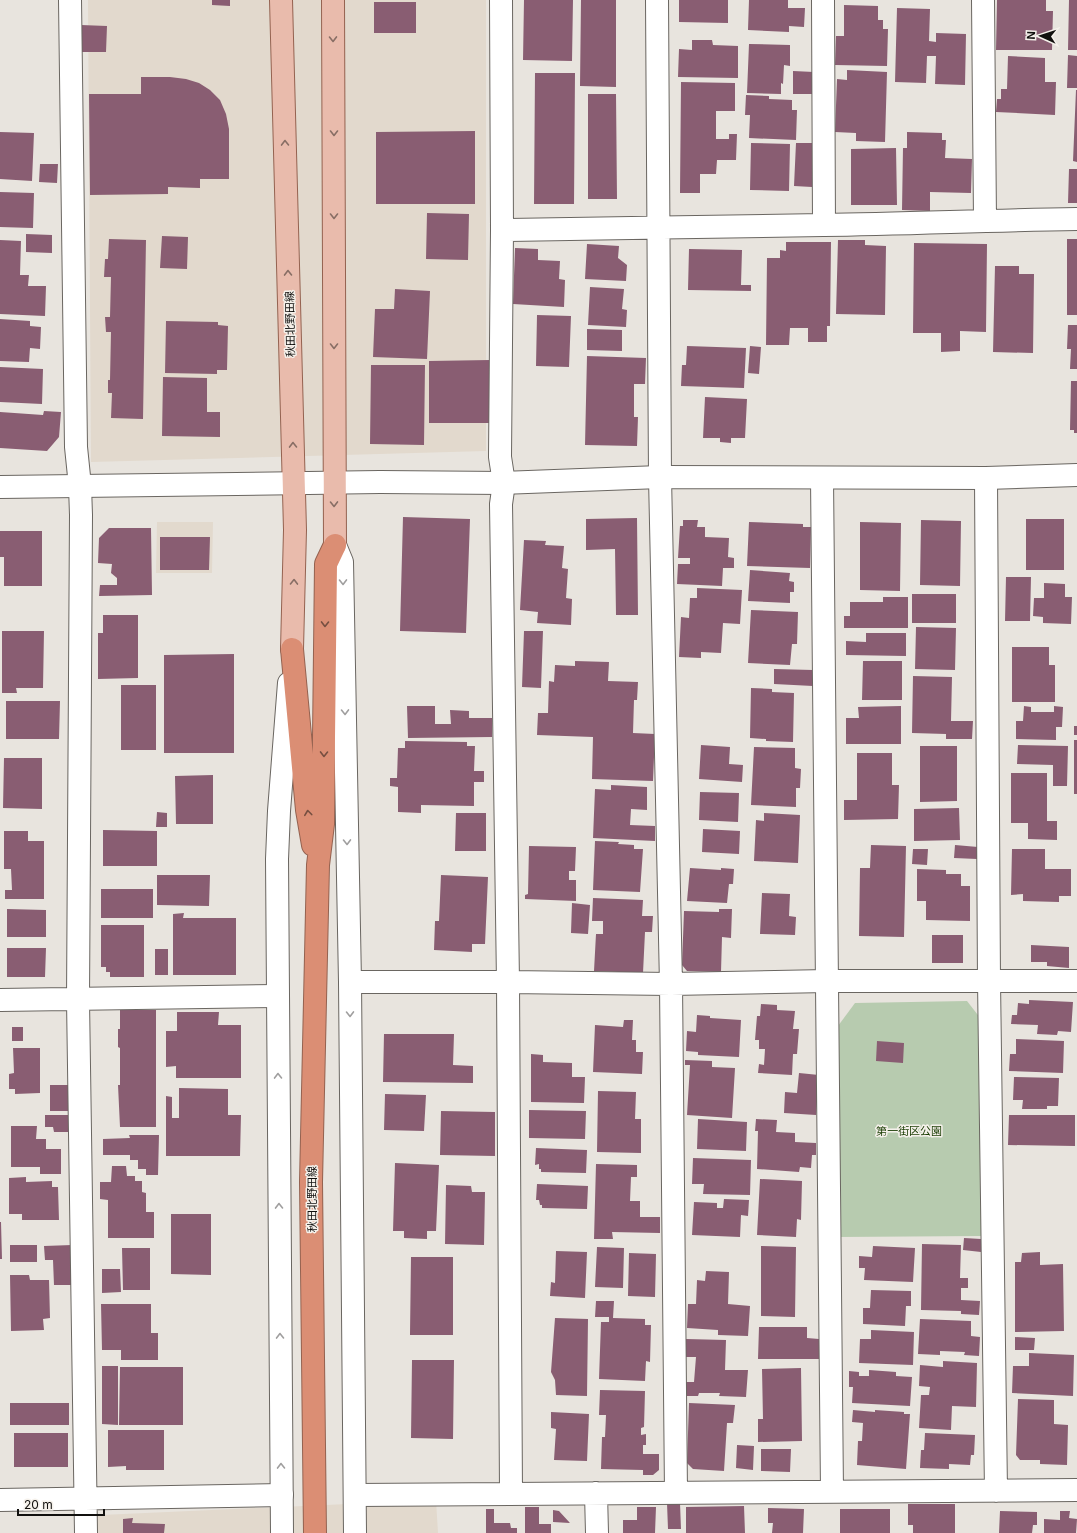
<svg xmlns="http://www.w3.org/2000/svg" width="1077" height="1533" font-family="Inter,'Noto Sans JP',sans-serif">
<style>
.built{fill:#e2d9cd}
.green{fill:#b7cbaf}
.building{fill:#895d72}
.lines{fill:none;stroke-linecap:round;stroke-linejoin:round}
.street-casing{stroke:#6a6661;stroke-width:24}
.secondary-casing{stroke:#6a6661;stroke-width:24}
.primary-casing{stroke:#946250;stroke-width:24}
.highway-casing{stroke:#946250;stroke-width:24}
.street{stroke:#fff;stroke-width:22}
.secondary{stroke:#fff;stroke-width:22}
.primary{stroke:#e9bbac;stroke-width:22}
.highway{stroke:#db8e74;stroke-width:22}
.oneway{stroke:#886e65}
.oneway2{stroke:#a09f9f}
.oneway3{stroke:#764f41}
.labels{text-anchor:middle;stroke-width:3;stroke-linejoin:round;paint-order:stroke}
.street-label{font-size:11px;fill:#11100e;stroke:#f5f1eb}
.park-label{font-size:11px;fill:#183b00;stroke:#f5f1eb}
</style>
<rect width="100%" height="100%" fill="#e8e4de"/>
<!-- built -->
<path class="built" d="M88,0H486V451L91,462Z
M157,522H213L212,573H156Z
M436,1500L438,1533H79V1516Z"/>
<!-- green -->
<path class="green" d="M967,1001L981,1019L982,1236L837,1237L838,1026L855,1003Z"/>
<!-- building -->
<path class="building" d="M212,0H230V6L212,5Z
M524,0H573L572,61L523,60Z
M581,0H616V87L580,86Z
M679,0H728V23L679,22Z
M749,0H788V8H805L804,27L789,26V32L748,30Z
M997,0H1046V11H1053L1052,50H996Z
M1069,0H1077V50H1068Z
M374,2H416V33H374Z
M844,5L878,6V20H883V29H888L887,66L835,65L836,36H844Z
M897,8L930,9L929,41L936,42V33L966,34L965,85L935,84L936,56H927L926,83L895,82Z
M81,25L107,26L106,52H81Z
M692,40H712L713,45L738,46V78L678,77L679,49L692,50Z
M749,44L790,45V66L784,65L783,84L781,83V94L747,93Z
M1068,55L1077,56V88H1067Z
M1008,56L1045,58V82H1056L1055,115L996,112L997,99H1001V89H1007Z
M847,70L887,72L885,142L856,141V133L835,132L837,79L847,80Z
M793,71L814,72V94H793Z
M535,73H575L574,204H534Z
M141,77H170L186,79L199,83L210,90L220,100L226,114L229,129V179H200V188L168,187V194L90,195L89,94H141Z
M681,82L735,83V111H716V139H729V134H737L736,160H717L716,174H700V193H680Z
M1076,90H1077V162L1073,161Z
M588,94H616L617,199H588Z
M746,95L769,96V99L792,100V110H797L796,140L749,138L750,115H745Z
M475,131V204H376V132Z
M0,132L34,133L32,181L0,179Z
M907,132L942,133V140H946L945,158L972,159L971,193L930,192V211L902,210L903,148H907Z
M751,143L790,144L789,191L750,190Z
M796,143H812V187L794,186Z
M896,148L897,205H851V149Z
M40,164H58L57,183L39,182Z
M1069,169H1077V203H1068Z
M0,192L34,193L33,228L0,227Z
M427,213L469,214L468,260L426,259Z
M26,234L52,235V253L26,252Z
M162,236L188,237L187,269L160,268Z
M109,239L146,240L143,419L111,418L112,393H108V380H110L111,332H106L105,317H110L111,277H104L105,259H108Z
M1067,239H1077V315H1067Z
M0,240L21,241L20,275H29L28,286H46L45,316L0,314Z
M838,240H865V245L886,246L885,315L836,314Z
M786,242H831L830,326H827V342H808V328H790L789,345H766L767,258H780V250L786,251Z
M914,243L987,244L986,332L960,331V351L941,352V333H913Z
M587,244L619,246L618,258L627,265L626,281L585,279Z
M515,248L538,249V260L560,261L559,279L565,280L564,307L513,304Z
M689,249L742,250L741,285H751V291L688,290Z
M995,266H1019V274H1034L1033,353L993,352Z
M590,287L624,289L622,309L627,310L626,327L588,325Z
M395,289L430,291L427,359L373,357L375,309H394Z
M537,315L571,316L569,367L536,366Z
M0,319L30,321V326L41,327L40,349L30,348L29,362L0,361Z
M166,321L218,322V325L228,326L227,370H217V374L165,373Z
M1068,325H1077V369H1070L1071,349H1067Z
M587,329L622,330V351L587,350Z
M687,346L746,348L744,388L681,386L682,365H686Z
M750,346L761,347L759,374L748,373Z
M587,356L646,358L645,384H634V417H638L637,446L585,445Z
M490,360V423H429V361Z
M371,365H425L424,445L370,444Z
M0,367L43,369L42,404L0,402Z
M163,377L207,378V412H220V437L162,436Z
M1071,381H1077V433H1074V430H1070Z
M705,397L747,399L745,438H731V443L720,442V438H703Z
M44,411L61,412L59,437L47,451L0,448V412L43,415Z
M403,517L470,519L466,633L400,631Z
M637,518L638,615H616L615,549L586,550V519Z
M1026,519H1064V570H1026Z
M683,520H698L697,527H705V537L729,538L728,557L734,558V568H723L722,586L677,584L678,564H690V558H678L680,526H683Z
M921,520L961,521L960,586L920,585Z
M749,522L803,524V527H811L810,568L747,566Z
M860,522L901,523L900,591L860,590Z
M109,528H151L152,595L99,596L100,585H117V578L111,573L112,564L98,563L99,538Z
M0,531H42V586H4V557H0Z
M160,537H210L209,570H160Z
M524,540L546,541L545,545L564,546L562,568L568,569L566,598L572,599L571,625L537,623L538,612L520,610Z
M750,570L790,573L789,581L794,582V592H790V603L748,601Z
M1006,577H1031L1030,621H1005Z
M1044,583L1065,584V597H1072L1071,624L1043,623V617L1033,616L1034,598H1044Z
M697,588L742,590L740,624L723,623L721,653L701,652V658L679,657L681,617L689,618L690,598H697Z
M912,594H956V623H912Z
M883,597H908V628H844V616H850V602H883Z
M751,610L798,612L797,644H792L790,665L748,663Z
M103,615H138V678L98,679V633H103Z
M916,627L956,628L955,670L915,669Z
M2,631H44L43,688H16L17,693H2Z
M524,631H543L541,688L522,687Z
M866,633H906V656L846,655V641L866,642Z
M1012,647H1049V665H1055V702H1012Z
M234,654V753H164V655Z
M575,661L609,662L608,681L638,682L637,700H634L633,733L655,734L653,781L592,779L593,737L537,735L538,713H548L549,681L554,682L555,665L575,666Z
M863,661H902V700H862Z
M774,669L813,670V686L774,684Z
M913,676L952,677L951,721H973L972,739H946V734L912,733Z
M121,685H156V750H121Z
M751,688L772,689V692L794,693L793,742L766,741V739L750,738Z
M6,701H60L59,739H6Z
M407,706H435V724H451L450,710L469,711V718H492V737L408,738Z
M901,706V744H846V718H859L858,707Z
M1024,706L1031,707V712H1054V706L1063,707L1062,727H1056V740L1016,739V721H1023Z
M1074,726H1077V735H1074Z
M1074,740H1077V794H1074Z
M405,741L467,742V746H475L474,771H484V782H474V806L421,805V813L398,812V787L390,786V778H397L398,748H405Z
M701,745L730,747L729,764L743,765L742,782L699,779Z
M1018,745L1068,746L1067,786H1053V765L1017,764Z
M920,746H957V801L920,802Z
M754,747L795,748V768L801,769L800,788H796V807L751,805Z
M857,753H892V785H899L898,819L844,820V800H857Z
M4,758H42V809L3,808Z
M1011,773H1047V821H1057V840L1028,839V823H1011Z
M213,775V824H176L175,776Z
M611,785L647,787V810L631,809L630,825L655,826V841L593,838L595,789L611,790Z
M700,792L739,793L738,822L699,820Z
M959,808L960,840L914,841V809Z
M157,812L167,813V827H156Z
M456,813H486V851H455Z
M764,813L800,815L798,863L754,861L756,820L764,821Z
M703,829L740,831L739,854L702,852Z
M103,830L157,831V866H103Z
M4,831H28V841H44V899H5V890H12L11,869H4Z
M595,841L619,842L618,844L634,845V849H643L640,892L593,890Z
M871,845L906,846L904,937L859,936L860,868H870Z
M955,845L978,847L977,859L954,858Z
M529,846L576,847L575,871H569V880H576V901L525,899V895L528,894Z
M913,849H928L927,865L912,864Z
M1012,849H1045V869H1071V896H1059V902L1023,901V894L1011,895Z
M690,868L721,870V868L734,869L733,884H729L727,903L687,901Z
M917,869L946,870V874H961V886H970V921L926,920V901H917Z
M157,875H210L209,906L157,905Z
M441,875L488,877L485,944H472V952L434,950L435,921H439Z
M101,889H153V918H101Z
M762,893L790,894L789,916L796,917L795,935L760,934Z
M593,898L643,900L642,916H653L652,932H645L643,973L594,971L596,934H603V921H592Z
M572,903L590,905L588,934L571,933Z
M7,909L46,910V937H7Z
M719,909H732L731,938L722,937L721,972L687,971L682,965L684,911L719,912Z
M184,913L183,918H236V975H173V914Z
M101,925H144V977H110V972H106V967H101Z
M932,935H963V963H932Z
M1031,945L1069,947V968L1047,966V962H1031Z
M7,948H46L45,977H7Z
M155,949H168V975H155Z
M1029,1000L1073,1002L1071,1032L1058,1031L1057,1035L1037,1034L1038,1025L1011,1024L1012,1015H1017L1018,1003L1029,1004Z
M761,1004L777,1005V1010L795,1011L793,1029H799L797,1054H793L792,1075L758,1073L759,1064L764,1065L765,1049H759V1040H755L757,1016H760Z
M120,1010H156V1127H120L118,1085H120V1048L118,1047V1029H120Z
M177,1012H219L218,1025H241V1078H176V1066L166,1067V1031H177Z
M697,1015L710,1016V1018L741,1020L739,1057L698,1055V1052L686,1051L687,1031L696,1032Z
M624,1020H633L632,1040H636V1052H643L642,1074L593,1072L595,1025L623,1027Z
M12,1027H23V1041H12Z
M384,1034H454L453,1065L473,1066V1083L383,1082Z
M1016,1039L1064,1041L1063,1073L1009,1071L1010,1054H1016Z
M877,1041L904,1043L903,1063L876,1061Z
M13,1048H40V1093L15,1094V1089H9V1074L14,1073Z
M531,1054L543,1055V1062L572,1063V1077H585L584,1103L531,1102Z
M685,1060L712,1061V1067L735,1068L732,1118L687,1115L690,1065H685Z
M799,1073L819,1075L816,1115L784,1113L785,1092L797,1093Z
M1014,1077L1059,1078L1058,1106H1047V1109H1022L1023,1100H1013Z
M50,1085H72V1111H50Z
M179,1088L228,1089V1115H241L240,1156H166V1096L172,1097V1118H179Z
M598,1091L636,1092L635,1119H641V1153L597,1152Z
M385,1094L426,1095L424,1131L384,1130Z
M529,1110L586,1111L585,1139L529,1138Z
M441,1111L495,1112V1156L440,1155Z
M45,1115H72V1132H54L53,1127H45Z
M1009,1115H1075V1146L1008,1145Z
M698,1119L747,1122L746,1151L697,1149Z
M756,1119L777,1120L776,1132L795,1133V1142L816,1143V1155H812L811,1168L800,1167L799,1172L757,1169L758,1131H755Z
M11,1126H37L36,1139H46V1149H61V1174H40V1167H11Z
M129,1135H159L158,1175H146V1169H138V1160H130V1155H103V1139L130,1138Z
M536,1148L587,1150L586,1173L541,1172V1169H539V1164L535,1165Z
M693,1158L751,1160L750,1195L703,1194L704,1184H692Z
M395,1163L439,1165L436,1231H427V1239L404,1238V1231H393Z
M596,1164L637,1165V1177H631L630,1201H640V1217H660V1233L612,1232L613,1239H594Z
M112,1166H126L127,1176H135V1181H142V1192L146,1193V1212H154V1238H108V1200L100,1199V1182H111Z
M26,1177V1182L52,1181V1187H58L59,1220H22V1214H9V1178Z
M760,1179L802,1181L801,1220L797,1219L796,1237L757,1235Z
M537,1184L588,1186L587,1209L542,1208V1205H540L539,1200H536Z
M446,1185L471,1186L472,1192H485L484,1245L445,1244Z
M724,1199L749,1200L748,1216L741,1215L740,1237L692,1235L694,1202L717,1203V1208H723Z
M171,1214H211V1275L171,1274Z
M0,1222H1L2,1259H0Z
M964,1238L981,1239V1252L963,1250Z
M922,1244L961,1245L960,1278H968V1288H961V1300L980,1301L979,1315L961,1314V1311L921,1310Z
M10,1245H37V1262H10Z
M72,1245V1285H54L53,1260H45L44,1246Z
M761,1246L796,1247L795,1317L761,1316Z
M873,1246L915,1248L913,1282L864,1280L865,1268H859V1256L872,1257Z
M597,1247L624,1248L623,1288L595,1287Z
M122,1248H150V1290H123Z
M556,1251L587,1252L585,1298L550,1296L551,1282L555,1283Z
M1040,1252V1265L1063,1264L1064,1331L1015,1332V1262H1021L1022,1253Z
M629,1253L656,1254L655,1297L628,1296Z
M411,1257H453V1335H410Z
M102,1269H120L121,1292L102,1293Z
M706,1271L729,1272L728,1304L750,1306L748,1336L718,1335V1330L687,1328L688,1304H696L697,1280L705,1281Z
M10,1275H29L30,1280H49L50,1318L43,1319L44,1330L11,1331Z
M871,1290L911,1291V1306H906L905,1326L863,1324V1308H870Z
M596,1301H614L613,1318L645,1319V1325H651L650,1362L646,1361L645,1381L599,1379L601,1322H609V1317H595Z
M101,1304H151V1333H158V1360H121V1350H102Z
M555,1318L588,1319L587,1396L556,1395L555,1380L551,1372Z
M920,1319L971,1321V1336L980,1337L979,1356L964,1355L965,1352L940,1351V1355L918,1354Z
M759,1327H807V1338L819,1339V1359H758Z
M871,1330L914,1332L913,1365L859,1363L860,1339H871Z
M1015,1337L1035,1338L1034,1350H1015Z
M686,1339L726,1340L725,1370H748L746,1397L719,1396L720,1393H699L698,1396H684L685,1382H694L696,1357H685Z
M1029,1353L1074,1355L1073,1396L1012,1393L1013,1366H1029Z
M412,1360H454L453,1439L411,1438Z
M943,1361L977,1363L976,1407L952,1406L951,1430L919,1428L921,1395H929L930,1387L919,1386L920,1365L943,1367Z
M102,1366H118V1425L102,1424Z
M120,1367H183V1425H119Z
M801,1368L802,1441L758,1442V1419H763L762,1369Z
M869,1370L896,1372V1376L912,1377L910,1406L852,1403L853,1387H849V1371L859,1372V1376H869Z
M600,1390L645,1391L644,1427L641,1428V1435L646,1434V1445H643V1454H659V1470L653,1475H643V1470L601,1469L602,1437H605L606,1415H599Z
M1018,1399L1054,1400V1424L1068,1425L1067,1465L1040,1464V1460H1020L1016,1455Z
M10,1403H69V1425H10Z
M689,1403L735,1405L733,1423H727L724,1471L693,1469L687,1463Z
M853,1410L875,1412V1410L904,1412V1414H910L906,1469L857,1465L858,1441H862L863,1423L852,1422Z
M551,1412L589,1414L587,1461L554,1460L556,1429L551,1428Z
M108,1430H164V1470H126V1466L108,1467Z
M14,1433H68V1467H14Z
M925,1433L975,1435L974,1455H971L970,1465L949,1464V1469L920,1468L921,1450H924Z
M737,1445L754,1446L753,1470L736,1468Z
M761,1449H791L790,1472L761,1471Z
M667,1503H680L681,1529H668Z
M908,1504H955V1533H913V1525H908Z
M744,1506L745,1533H686V1507Z
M525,1507H539V1524H551V1533H525Z
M637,1507H656L655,1533H623V1520H637Z
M768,1508L804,1509L803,1533H772L773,1523H768Z
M486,1509H494V1523H510L511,1528H517V1533H486Z
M840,1509H890V1533H840Z
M553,1510L559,1511L570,1523L553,1522Z
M1000,1511L1037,1512V1525H1033L1032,1533H999Z
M1060,1511H1070L1069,1518L1077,1519L1076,1533H1044V1519L1060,1520Z
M133,1518L132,1523L165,1524L164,1533H123V1519Z"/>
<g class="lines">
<defs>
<path id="street" d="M70,0L76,447L80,486L81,515L78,1000L86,1533
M501,0L502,230C609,228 716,227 823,225C908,224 992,220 1077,219
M657,0L660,477L671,984L676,1493
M823,0L824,225
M983,0L985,220
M502,230L500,457L504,483L501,504L508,982L511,1493
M822,478L832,1492
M986,478L989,981L996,1491
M350,982H508L671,984L827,981H1077
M0,1000L277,996
M596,1493L597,1533
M356,1495L1077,1490
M0,1500L282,1495"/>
<path id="secondary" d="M0,487L380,482L504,483L660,477L986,478L1077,475
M335,545L342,562L350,982L355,1533
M282,1533L277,859L279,811L289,683"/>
<path id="primary" d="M281,0L295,530L292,649
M333,0L335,545"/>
<path id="highway" d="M292,649L307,810L313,845
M315,1533L311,1182L318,865L323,824L326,564L335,545"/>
</defs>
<!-- street casing -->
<use href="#street" class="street-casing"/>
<!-- secondary casing -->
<use href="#secondary" class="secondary-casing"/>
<!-- primary casing -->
<use href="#primary" class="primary-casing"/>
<!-- highway casing -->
<use href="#highway" class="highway-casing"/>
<!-- street -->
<use href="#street" class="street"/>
<!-- secondary -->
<use href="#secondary" class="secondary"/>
<!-- primary -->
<use href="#primary" class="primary"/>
<!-- highway -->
<use href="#highway" class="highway"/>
</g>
<!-- one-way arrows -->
<defs><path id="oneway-chevron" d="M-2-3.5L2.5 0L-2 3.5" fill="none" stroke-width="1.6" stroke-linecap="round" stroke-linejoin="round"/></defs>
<g class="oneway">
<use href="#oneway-chevron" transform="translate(333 39) rotate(89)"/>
<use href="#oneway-chevron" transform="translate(334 133) rotate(90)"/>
<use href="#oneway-chevron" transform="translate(285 143) rotate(-91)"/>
<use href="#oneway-chevron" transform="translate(334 216) rotate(90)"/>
<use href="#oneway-chevron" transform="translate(288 273) rotate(-91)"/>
<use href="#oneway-chevron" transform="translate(334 346) rotate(90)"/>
<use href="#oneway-chevron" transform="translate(293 445) rotate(-91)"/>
<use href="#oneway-chevron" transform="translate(334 504) rotate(89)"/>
<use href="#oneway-chevron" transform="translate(294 582) rotate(-89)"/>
</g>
<g class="oneway2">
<use href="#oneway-chevron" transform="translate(343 582) rotate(89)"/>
<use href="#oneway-chevron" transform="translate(345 712) rotate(89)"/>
<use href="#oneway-chevron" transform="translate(347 842) rotate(89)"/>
<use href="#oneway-chevron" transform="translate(350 1014) rotate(89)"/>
<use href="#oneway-chevron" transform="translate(278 1076) rotate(-91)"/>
<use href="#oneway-chevron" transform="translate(279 1206) rotate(-91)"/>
<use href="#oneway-chevron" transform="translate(280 1336) rotate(-91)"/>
<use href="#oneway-chevron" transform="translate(281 1466) rotate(-91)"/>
</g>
<g class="oneway3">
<use href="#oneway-chevron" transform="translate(325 624) rotate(91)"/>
<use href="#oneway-chevron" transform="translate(324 754) rotate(91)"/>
<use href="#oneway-chevron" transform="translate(308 813) rotate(-97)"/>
</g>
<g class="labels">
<!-- street labels -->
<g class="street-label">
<text transform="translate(290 324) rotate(-91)" y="4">秋田北野田線</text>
<text transform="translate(312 1199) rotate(-90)" y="4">秋田北野田線</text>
</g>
<!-- park labels -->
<g class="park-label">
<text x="909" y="1135">第一街区公園</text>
</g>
</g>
<!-- north arrow -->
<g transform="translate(1041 36) rotate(273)" stroke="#f5f1eb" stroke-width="3" paint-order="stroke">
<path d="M0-3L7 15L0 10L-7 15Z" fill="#11100e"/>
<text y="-6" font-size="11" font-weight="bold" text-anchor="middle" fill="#11100e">N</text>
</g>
<!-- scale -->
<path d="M18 1509v6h86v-6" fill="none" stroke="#11100e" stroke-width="2"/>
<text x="24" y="1509" font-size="12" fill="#11100e" stroke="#f5f1eb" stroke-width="3" paint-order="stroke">20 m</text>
</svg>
